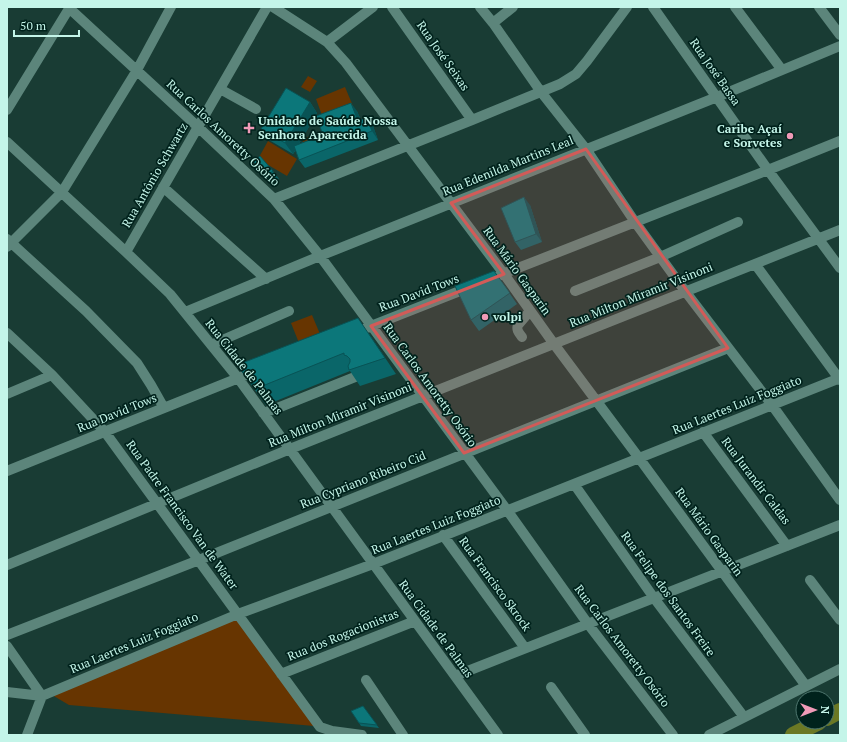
<svg xmlns="http://www.w3.org/2000/svg" width="847" height="742" font-family="'PT Serif',serif">
<style>
.green{fill:#673501}
.lines{fill:none;stroke-linecap:round;stroke-linejoin:round}
.river{stroke:#6b7824;stroke-width:16}
.minor{stroke:#5c857b;stroke-width:10}
.wall{fill:#0a6669}
.shaded-wall{fill:#085355}
.building{fill:#0c777a;stroke:#085355}
.marked{fill:#d25b58;fill-opacity:0.2;stroke:#d25b58;stroke-width:3;stroke-linejoin:round}
.poi-dot{fill:#f09ab7;stroke:#00221c;stroke-width:1.5}
.labels{text-anchor:middle;stroke-width:3.5;stroke-linejoin:round;paint-order:stroke}
.street-label{font-size:12px;fill:#c4f5e9;stroke:#00221c}
.poi-label{font-size:12px;font-weight:bold;fill:#c4f5e9;stroke:#00221c;text-anchor:start}
</style>
<rect width="100%" height="100%" fill="#193c34"/>
<!-- green -->
<path class="green" d="M308,76L317,81L310,92L301,87Z
M345,87L353,106L323,118L316,99Z
M320,132L324,143L306,150L302,139Z
M268,141L297,159L287,176L258,159Z
M312,315L320,334L299,343L291,323Z
M235,616L314,726L69,705L52,695Z"/>
<g class="lines">
<!-- river -->
<path class="river" d="M827,718L840,711
M793,735L819,722"/>
<!-- minor -->
<path class="minor" d="M273,7L327,42L346,63L504,274L554,344L639,458L806,686
M392,7L472,120
M480,7L493,23L541,92L586,149L635,222L685,291L772,405L840,500
M653,7L768,170L840,268
M735,7L782,70
M819,7L840,35
M69,8L198,127L274,199L320,256L507,510L588,624L673,735
M493,23L513,7
M327,42L373,7
M220,89L256,109
M7,110L70,7
M7,142L126,252L170,294L238,378L498,735
M163,187L266,279
M274,199L472,120L560,84L576,74L587,61L627,7
M7,239L86,311L137,363L151,385L164,408
M7,247L62,192L137,70L171,7
M126,252L267,7
M755,264L840,380
M485,281L768,170L840,141
M575,291L660,257L738,222
M185,312L320,256L717,97L840,46
M366,328L470,287
M7,333L52,375L105,432L320,727L332,731L362,735
M522,337C519,333 516,330 518,325L530,311
M211,345L289,311
M7,394L52,375
M263,413L275,409L355,377
M703,432L787,546
M7,471L256,371
M574,484L654,598L744,717
M443,535L525,648
M7,565L290,449L840,230
M810,580L840,620
M7,635L199,560L728,348
M7,646L42,696
M281,674L415,621
M455,676L840,525
M366,680L403,735
M551,687L585,735
M7,692L42,696L49,693L238,614L373,564L840,378
M27,735L42,696
M709,735L840,669"/>
</g>
<!-- wall -->
<path class="wall" d="M310,102L317,113L299,144L323,135L357,111L361,120L367,118L373,126L378,140L305,168L299,160L296,150L293,154L269,140L261,129Z
M254,162L273,171L279,179L273,185L259,170Z
M530,205L542,242L521,250L515,242Z
M494,271L517,304L479,331L471,320Z
M369,334L396,374L360,386L350,371L266,405L237,365Z
M363,706L379,728L361,726L351,711Z"/>
<!-- shaded-wall -->
<path class="shaded-wall" d="M310,102L317,113L293,154L285,143Z
M351,103L357,111L364,129L358,121Z
M367,118L373,126L378,140L372,131Z
M524,197L530,205L542,242L536,234Z"/>
<!-- building -->
<path class="building" d="M286,88L310,102L285,143L261,129Z
M351,103L358,121L367,118L372,131L299,160L294,146L323,135L316,116Z
M260,156L273,171L267,176L254,162Z
M524,197L536,234L515,242L501,208Z
M494,271L510,293L471,320L455,286Z
M358,318L385,358L349,370L348,366L350,362V359L347,356L344,355V353L255,389L237,365Z
M363,706L377,725L359,723L351,711Z"/>
<!-- marked area -->
<path class="marked" d="M586,149L728,348L464,453L371,326L504,274L451,203Z"/>
<!-- markers -->
<g class="poi-dot">
<path d="M247 122h4v4h4v4h-4v4h-4v-4h-4v-4h4z"/>
<circle cx="790" cy="136" r="4"/>
<circle cx="485" cy="317" r="4"/>
</g>
<g class="labels">
<!-- street labels -->
<g class="street-label">
<text transform="translate(443 56) rotate(55)" y="4">Rua José Seixas</text>
<text transform="translate(715 72) rotate(55)" y="4">Rua José Bassa</text>
<text transform="translate(223 133) rotate(43)" y="4">Rua Carlos Amoretty Osório</text>
<text transform="translate(508 166) rotate(-22)" y="4">Rua Edenilda Martins Leal</text>
<text transform="translate(155 175) rotate(-60)" y="4">Rua Antônio Schwartz</text>
<text transform="translate(517 271) rotate(54)" y="4">Rua Mário Gasparin</text>
<text transform="translate(419 293) rotate(-21)" y="4">Rua David Tows</text>
<text transform="translate(641 295) rotate(-22)" y="4">Rua Milton Miramir Visinoni</text>
<text transform="translate(244 367) rotate(52)" y="4">Rua Cidade de Palmas</text>
<text transform="translate(430 385) rotate(54)" y="4">Rua Carlos Amoretty Osório</text>
<text transform="translate(737 405) rotate(-22)" y="4">Rua Laertes Luiz Foggiato</text>
<text transform="translate(117 413) rotate(-22)" y="4">Rua David Tows</text>
<text transform="translate(340 415) rotate(-22)" y="4">Rua Milton Miramir Visinoni</text>
<text transform="translate(363 480) rotate(-22)" y="4">Rua Cypriano Ribeiro Cid</text>
<text transform="translate(756 481) rotate(53)" y="4">Rua Jurandir Caldas</text>
<text transform="translate(182 515) rotate(54)" y="4">Rua Padre Francisco Van de Water</text>
<text transform="translate(436 525) rotate(-22)" y="4">Rua Laertes Luiz Foggiato</text>
<text transform="translate(709 532) rotate(54)" y="4">Rua Mário Gasparin</text>
<text transform="translate(495 584) rotate(54)" y="4">Rua Francisco Skrock</text>
<text transform="translate(668 594) rotate(54)" y="4">Rua Felipe dos Santos Freire</text>
<text transform="translate(436 629) rotate(54)" y="4">Rua Cidade de Palmas</text>
<text transform="translate(343 635) rotate(-22)" y="4">Rua dos Rogacionistas</text>
<text transform="translate(134 643) rotate(-23)" y="4">Rua Laertes Luiz Foggiato</text>
<text transform="translate(622 646) rotate(53)" y="4">Rua Carlos Amoretty Osório</text>
</g>
<!-- poi labels -->
<g class="poi-label">
<text x="258" y="125">Unidade de Saúde Nossa<tspan x="258" dy="14">Senhora Aparecida</tspan></text>
<text x="782" y="133" text-anchor="end">Caribe Açaí<tspan x="782" dy="14">e Sorvetes</tspan></text>
<text x="493" y="321">volpi</text>
</g>
</g>
<!-- border -->
<rect width="847" height="742" fill="none" stroke="#c4f5e9" stroke-width="16"/>
<!-- north arrow -->
<g transform="translate(815 710) rotate(90)"><circle r="19" fill="#00221c" stroke="#4e766e"/>
<path d="M0-3L7 15L0 10L-7 15Z" fill="#f09ab7"/>
<text y="-6" font-size="11" font-weight="bold" text-anchor="middle" fill="#c4f5e9">N</text>
</g>
<!-- scale -->
<path d="M14 30v6h65v-6" fill="none" stroke="#c4f5e9" stroke-width="2"/>
<text x="20" y="30" font-size="12" fill="#c4f5e9" stroke="#00221c" stroke-width="3" paint-order="stroke">50 m</text>
</svg>
